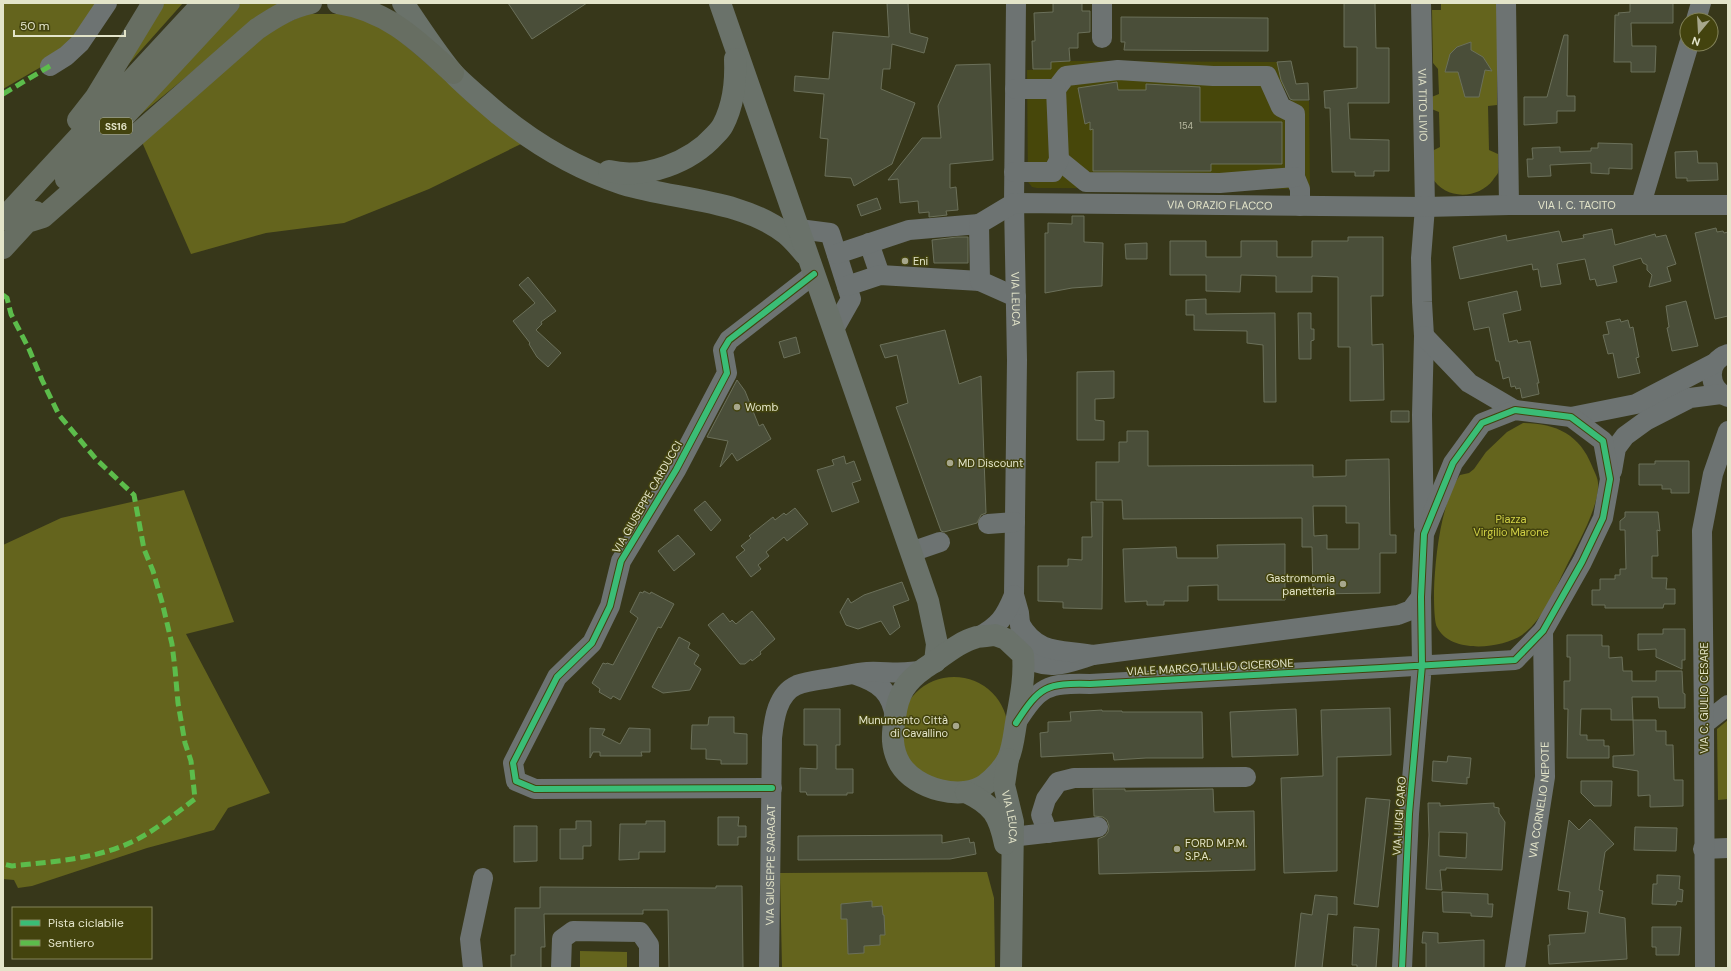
<svg xmlns="http://www.w3.org/2000/svg" width="1731" height="971" font-family="'DM Sans',sans-serif">
<style>
.built{fill:#47470a}
.green{fill:#64641d}
.building{fill:#4a4e39;stroke:#6b705a;fill-rule:evenodd}
.lines{fill:none;stroke-linecap:round;stroke-linejoin:round}
.minor{stroke:#6d7372;stroke-width:20}
.major{stroke:#6a726a;stroke-width:22}
.highway{stroke:#676e62;stroke-width:22}
.quiet{stroke:#5cbc4b;stroke-width:5;stroke-dasharray:10 5;stroke-linecap:butt}
.cycleway-casing{stroke:#43430e;stroke-width:8}
.cycleway{stroke:#3abd76;stroke-width:6}
.poi-dot{fill:#a7a78c;stroke:#43430e;stroke-width:1.5}
.labels{text-anchor:middle;stroke-width:3;stroke-linejoin:round;paint-order:stroke}
.number-label{font-size:9px;fill:#bdbea5}
.shield{fill:#43430e;stroke:#b3b491;stroke-width:1}
.shield-label{font-size:10px;font-weight:bold;fill:#e3e4c9}
.street-label{font-size:11px;fill:#e3e4c9;stroke:#43430e}
.poi-label{font-size:11px;fill:#e3e4c9;stroke:#43430e;text-anchor:start}
.park-label{font-size:11px;fill:#d1d146;stroke:#43430e}
</style>
<rect width="100%" height="100%" fill="#37371a"/>
<!-- built -->
<path class="built" d="M1070,61L1277,62L1287,100L1309,101L1310,189L1037,188L1032,187L1028,182L1027,70L1051,69V62Z"/>
<!-- green -->
<path class="green" d="M3,3H99L73,43L53,60L3,89Z
M160,3H183L118,76Z
M241,3H284L243,30L134,120L203,46Z
M1441,3H1497V105L1488,106L1489,150L1498,154C1498,160 1499,167 1498,173C1497,175 1494,178 1493,180C1478,200 1444,200 1432,177C1429,171 1431,159 1430,152L1440,147L1439,112L1429,108V98L1439,94L1438,69L1433,63L1432,10H1441Z
M307,14H342L368,20L392,34L521,144L429,189L344,223L266,233L191,254L142,142L259,35Z
M1523,423C1556,423 1580,435 1592,466C1594,471 1598,478 1598,483C1600,506 1576,547 1566,567C1554,591 1544,619 1522,635C1501,649 1450,654 1437,627C1434,621 1434,599 1434,591C1435,558 1441,502 1460,475L1469,473L1474,469L1486,452L1507,432Z
M184,490L234,622L186,634L270,793L228,808L214,830L147,848L32,886L18,888L14,880L3,879V545L61,518Z
M900 731a54 54 0 1 1 108 0a54 54 0 1 1-108 0Z
M1728,720V799L1718,800L1717,729Z
M987,872L994,898L995,968H782L780,873Z
M580,951L627,952V968H580Z"/>
<!-- building -->
<path class="building" d="M508,3H587L532,39Z
M887,3H908L910,33L928,38L924,53L892,44L890,69H883L881,89L915,103L892,164L854,186L851,178L825,176L828,139L820,138L824,94L794,91L795,76L829,79L833,32L889,37Z
M1053,3H1082V11H1090V32L1078,33V48H1069L1070,61L1051,62V69H1033L1032,41H1035L1034,13L1053,12Z
M1344,3H1375L1376,48H1389V103H1348L1350,139L1389,140V171H1374V176H1355V172H1332L1330,108H1325L1324,91L1357,88V47H1344Z
M1630,3H1673V23H1631L1632,46H1656L1655,72H1631V62H1614L1615,15H1619L1618,13L1630,12Z
M1121,17L1268,18V51L1124,50L1125,42H1121Z
M1564,35H1568L1567,96H1575V111H1557V123L1524,125V97H1547Z
M1471,42V50L1483,57L1492,71L1485,70L1479,97H1465L1458,72H1445L1450,54L1457,47Z
M1291,61L1296,84L1308,83L1309,100H1293L1290,99L1281,80L1277,62Z
M990,64L993,160L950,164V188L956,187L958,210L946,211L947,215L929,217V212L919,213L918,201L900,203L898,179L888,180L922,138H941L938,106L956,65Z
M1117,82L1118,90H1146V84L1200,87V122H1282V164H1211V171H1093V129L1090,130V122L1085,124L1078,88Z
M1598,143L1632,144V169L1609,168V174L1591,173V163L1550,165L1551,176L1528,177L1527,159H1533L1532,148L1560,147V152L1591,151V148H1598Z
M1697,151L1698,163H1717L1718,180L1687,181V178H1676L1675,152Z
M877,198L881,209L861,216L857,205Z
M1072,216H1084V242L1103,243L1102,286L1072,288L1045,293V233H1048V223L1072,224Z
M1716,228L1717,232L1723,231L1724,233L1728,232V316L1715,319L1695,233Z
M1612,229L1615,245L1655,234L1656,237L1666,235L1676,264L1667,267L1671,281L1649,287L1652,275L1647,270V265L1643,263L1641,258L1613,266L1617,282L1597,286L1595,279L1590,280L1585,259L1557,264L1561,284L1541,287L1538,269L1533,270L1532,264L1460,279L1453,247L1506,235L1507,241L1559,231L1562,242L1584,238L1583,235Z
M957,237H968V263H934L932,240Z
M1348,237H1383V296H1371L1372,345L1383,344L1384,400L1350,401V347H1338V277L1312,276V292H1276V276L1241,275L1240,292L1206,291V275H1170V241H1206V257H1241V241H1277V257H1312V241H1348Z
M1147,243V259H1126L1125,244Z
M528,277L556,311L541,322L542,324L536,330L561,353L548,367L537,357L529,344L530,343L513,321L535,303L519,285Z
M1517,291L1521,310L1503,314L1509,342L1517,340L1518,343L1530,341L1539,383H1537L1539,394L1522,398L1520,388L1516,389L1515,386L1511,387L1509,377L1503,379L1499,361H1496L1489,327L1474,330L1468,302Z
M1206,299V314L1275,313L1276,402H1264L1263,345L1247,343V331L1194,330V315H1186V300Z
M1686,301L1698,346L1672,351L1667,328L1669,327L1666,306Z
M1298,313H1311V329H1314V340L1311,341V359H1299Z
M1620,319L1621,322L1628,320L1630,328L1633,327L1639,357L1636,358L1640,373L1618,378L1613,353L1608,354L1603,335L1609,334L1606,322Z
M945,330L959,384L981,376L986,513L981,515L977,523L944,532L941,531L896,407L908,403L897,355L885,358L880,345Z
M796,337L800,353L784,358L779,342Z
M1114,371V398L1095,399V420L1104,421V440H1077V372Z
M737,380L745,391L759,426L763,424L771,439L737,461L732,453L720,467L728,441L707,437Z
M1391,411H1409V422H1391Z
M1127,431H1148V466L1313,465V477L1346,476V460L1389,459L1390,535H1396V553H1380V593L1313,594L1312,547H1302V518L1123,519L1122,500H1096V462H1119V442H1127ZM1313,506H1346V523H1359V549H1327V535L1314,536Z
M844,456L846,464L854,461L861,480L852,483L859,502L832,512L817,470L834,465L832,460Z
M1655,461H1689V493H1671V489H1662V485H1639V464H1655Z
M705,501L721,520L711,531L694,510Z
M1091,502H1103L1102,609L1063,608V602L1038,601V566H1068V559L1082,560V537H1092Z
M795,508L808,524L787,541L784,537L766,552L769,556L758,565L761,569L751,577L736,557L745,550L741,546L751,538L749,536L773,517L775,520L784,513L786,515Z
M1625,512H1658L1660,531L1657,530L1658,556H1652V578H1667L1666,589H1675V604H1664L1663,608H1605V605H1592V590H1600V579H1615V575H1620V569H1626L1625,530H1620V521L1625,517Z
M678,535L695,554L674,571L658,551Z
M1285,544V600H1218V585L1188,586V601H1164V605H1147V601L1125,602L1123,549L1176,547L1177,558H1218L1217,545Z
M902,582L909,600L893,606L900,627L890,635L881,621L858,629L846,625L840,612L848,598L851,603L864,595Z
M644,591L650,594L651,592L674,604L661,628L658,627L620,700L613,696L611,699L599,692L600,689L592,683L603,663L606,664L607,663L613,665L638,618L630,612L640,592L643,593Z
M752,611L775,639L760,652L761,654L752,661L751,659L745,664H740L708,625L723,613L730,622L732,620L736,624Z
M1663,629H1685V660H1682V669L1656,657V649L1638,650V634H1663Z
M1567,635H1602V646H1609V658L1622,657L1623,671H1632V681H1656V671H1682L1683,693L1685,694V708H1659L1658,697H1632L1633,720H1611V709H1581L1580,735H1587V740H1604V746H1609V758H1567L1568,709H1564V681H1570V657H1567Z
M679,637L690,643L688,648L699,655L694,664L701,669L690,690L663,693L652,687Z
M1390,708L1391,755L1337,757V871L1284,873L1281,778L1323,776L1321,710Z
M804,709H840V745H836V769H853V793H847V795H807L806,792H800V768L817,769V745H804Z
M1296,709L1298,755L1232,757L1230,712Z
M1102,710V711H1122V712H1202L1203,758H1146L1114,760L1113,753L1041,757L1040,733L1048,732V722L1071,721L1070,712Z
M709,717H734V733L747,734V764H721V760L706,759V749H691L692,725H708Z
M1633,720H1656V731H1666V745H1673L1674,780H1683V806L1650,807V795L1638,796V771L1613,767V756L1634,755Z
M590,728L605,729L602,735L620,744L629,728L650,729V752H641L642,756H600V752H593L590,758Z
M1448,756L1471,758L1469,778L1467,777V784L1432,781L1433,761L1447,762Z
M1581,781H1612L1611,806H1594L1581,793Z
M1093,789H1125V791L1213,789L1214,812L1254,811L1255,870L1099,874L1098,839L1105,836L1108,832L1109,826L1107,820L1103,817L1094,816Z
M1366,798L1390,800L1378,907L1354,904Z
M1428,803H1440V806L1494,803V807L1499,808V813L1505,822L1502,870L1446,868V870H1440L1442,890L1426,889L1429,835ZM1439,832L1467,833L1466,858L1439,856Z
M718,817H739L738,826H746V837H738V845H718Z
M1590,819L1614,844L1605,852L1599,890L1603,891L1599,913L1625,918L1627,959L1549,964L1548,945H1550L1549,935L1585,933L1588,912L1568,909L1570,892L1558,890L1569,820L1579,830Z
M576,821H591V846H583V859H560V829H576Z
M646,821H665V852H639V859L619,860L620,824H646Z
M514,826H537V861L514,862Z
M1635,827L1677,828L1676,851L1634,850Z
M942,835V843L969,838L970,843L974,842L976,854L950,859L798,860V836Z
M1657,875L1680,876L1679,889L1683,890L1682,902L1677,901L1676,905L1652,904L1653,884H1657Z
M716,886H742L743,968H669L668,910H643V914H544L545,947H541V968H511V955H515V908H540V887L716,888Z
M1442,892L1488,894V904H1493L1492,917L1471,916V913L1443,912Z
M1315,895L1337,897V915L1328,914L1322,968H1295L1301,913L1312,915Z
M872,901V907L882,906L883,915H884L885,935H880V945L864,946V953L848,954L847,919H841V904Z
M1354,927L1379,929L1376,968H1357V965H1352Z
M1652,927H1681L1679,955H1656V947H1652Z
M1423,932L1438,933V943L1484,940V968H1426V943H1422Z"/>
<g class="lines">
<!-- minor -->
<g class="minor">
<path id="s1" d="M1016,3L1014,203L1017,360L1014,595L1019,613L1023,655C1047,673 1067,663 1093,655"/>
<path id="s2" d="M1421,3L1425,207L1421,258L1422,302L1424,336L1422,415L1424,527"/>
<path d="M1506,3L1509,205"/>
<path d="M1696,20L1701,3"/>
<path d="M1102,38V3"/>
<path d="M50,66L66,56L80,43L107,3"/>
<path d="M1056,89L1066,76L1118,70L1213,76H1267L1281,107L1295,114V177L1300,189V206"/>
<path d="M1059,160L1086,182L1220,183L1295,177"/>
<path d="M1014,172H1053L1059,160L1056,89H1015"/>
<path d="M1641,204L1689,44"/>
<path d="M799,229L830,233L851,299L834,329"/>
<path d="M869,243L880,275"/>
<path d="M837,254L909,230L979,224"/>
<path d="M847,286L880,275L980,281"/>
<path id="s3" d="M1016,297L980,281L979,224L1014,203L1425,207L1509,205H1728"/>
<path d="M1424,336L1469,383L1515,410"/>
<path d="M1728,354C1706,361 1707,389 1728,397"/>
<path d="M1571,417L1636,404L1715,363"/>
<path d="M1612,471L1616,448L1625,436L1647,420L1690,398L1721,394"/>
<path d="M988,524L1015,522"/>
<path d="M911,552L940,542"/>
<path d="M1020,624C1038,656 1063,649 1093,655L1398,615L1411,610L1421,597"/>
<path d="M978,637C999,626 1005,617 1014,595"/>
<path d="M856,675C880,683 891,692 895,717"/>
<path d="M1016,723C1040,686 1046,683 1090,684L1381,668C1426,665 1471,663 1515,660L1543,631L1582,562L1603,518L1610,479L1603,441L1571,417L1515,410L1482,423L1453,463L1424,534L1421,597L1422,665L1409,814L1402,968"/>
<path d="M1704,724L1728,705"/>
<path d="M772,788L535,789L516,781L513,763L557,677L592,643L610,606L621,561L676,470L727,373L723,350L729,340L814,274"/>
<path d="M1048,833L1041,815L1046,799L1058,782L1074,778L1246,777"/>
<path d="M1012,837L1098,827"/>
<path d="M1703,849L1728,848"/>
<path d="M473,968L470,939L483,878"/>
<path d="M561,968L562,939L573,931L640,932L649,945V968"/>
<path id="s4" d="M769,968L772,738C774,719 777,694 797,685C808,681 820,680 831,678C843,676 855,673 867,672C886,671 904,675 923,670"/>
<path id="s5" d="M1515,968L1545,777L1543,631"/>
<path d="M1705,968L1704,724L1702,531L1713,474L1728,431"/>
</g>
<!-- major -->
<g class="major">
<path d="M403,3C419,26 434,50 452,72C461,82 471,90 481,99C522,136 569,166 623,184C675,200 742,199 786,234C793,240 799,247 805,254"/>
<path d="M720,3L928,601L937,644L935,662"/>
<path d="M609,171C645,180 691,162 715,135C718,132 721,129 723,125C733,106 736,81 735,59"/>
<path d="M995,635L1006,639L1023,655C1025,679 1020,700 1016,723C1014,735 1013,748 1008,759C1004,767 994,778 986,784C963,802 915,789 900,764C891,748 892,734 895,717C898,694 905,682 925,668C941,658 958,642 977,637C983,636 989,636 995,635Z"/>
<path id="s6" d="M1008,759L1004,785L1013,822L1011,968"/>
<path d="M966,792C993,805 999,815 1005,844"/>
</g>
<!-- highway -->
<path class="highway" d="M338,3C387,10 418,41 453,73
M78,120L96,97L153,3
M66,179L229,3
M3,219L203,3
M27,222L43,217L257,29C275,17 291,7 311,3
M3,248L36,212"/>
<!-- quiet -->
<path class="quiet" d="M3,94L50,66
M3,295L7,298L11,314L29,349L42,380L59,415L96,459L134,495L144,549L153,571L162,602L172,644L175,669L178,703L185,743L191,761L195,799C172,816 148,837 120,847C85,860 49,862 12,866L3,864"/>
<defs>
<path id="cycleway" d="M1016,723C1040,686 1046,683 1090,684L1381,668C1426,665 1471,663 1515,660L1543,631L1582,562L1603,518L1610,479L1603,441L1571,417L1515,410L1482,423L1453,463L1424,534L1421,597L1422,665L1409,814L1402,968
M772,788L535,789L516,781L513,763L557,677L592,643L610,606L621,561L676,470L727,373L723,350L729,340L814,274"/>
</defs>
<!-- cycleway casing -->
<use href="#cycleway" class="cycleway-casing"/>
<!-- cycleway -->
<use href="#cycleway" class="cycleway"/>
</g>
<!-- markers -->
<g class="poi-dot">
<circle cx="905" cy="261" r="4"/>
<circle cx="737" cy="407" r="4"/>
<circle cx="950" cy="463" r="4"/>
<circle cx="1343" cy="584" r="4"/>
<circle cx="956" cy="726" r="4"/>
<circle cx="1177" cy="849" r="4"/>
</g>
<g class="labels">
<!-- number labels -->
<g class="number-label">
<text x="1186" y="129">154</text>
</g>
<!-- shield labels -->
<rect class="shield" x="100" y="118" width="32" height="16" rx="3"/>
<g class="shield-label">
<text x="116" y="130">SS16</text>
</g>
<!-- street labels -->
<g class="street-label">
<text dy="4" stroke="none"><textPath href="#s2" startOffset="102">VIA TITO LIVIO</textPath></text>
<text dy="4" stroke="none"><textPath href="#s3" startOffset="343">VIA ORAZIO FLACCO</textPath></text>
<text dy="4" stroke="none"><textPath href="#s3" startOffset="700">VIA I. C. TACITO</textPath></text>
<text dy="4" stroke="none"><textPath href="#s1" startOffset="296">VIA LEUCA</textPath></text>
<text transform="translate(647 497) rotate(-60)" y="4">VIA GIUSEPPE CARDUCCI</text>
<text transform="translate(1210 667) rotate(-3)" y="4">VIALE MARCO TULLIO CICERONE</text>
<text transform="translate(1704 698) rotate(-90)" y="4">VIA C. GIULIO CESARE</text>
<text dy="4" stroke="none"><textPath href="#s5" startOffset="170">VIA CORNELIO NEPOTE</textPath></text>
<text transform="translate(1399 816) rotate(-86)" y="4">VIA LUIGI CARO</text>
<text dy="4" stroke="none"><textPath href="#s6" startOffset="59">VIA LEUCA</textPath></text>
<text dy="4" stroke="none"><textPath href="#s4" startOffset="103">VIA GIUSEPPE SARAGAT</textPath></text>
</g>
<!-- poi labels -->
<g class="poi-label">
<text x="913" y="265">Eni</text>
<text x="745" y="411">Womb</text>
<text x="958" y="467">MD Discount</text>
<text x="1335" y="582" text-anchor="end">Gastromomia<tspan x="1335" dy="13">panetteria</tspan></text>
<text x="948" y="724" text-anchor="end">Munumento Città<tspan x="948" dy="13">di Cavallino</tspan></text>
<text x="1185" y="847">FORD M.P.M.<tspan x="1185" dy="13">S.P.A.</tspan></text>
</g>
<!-- park labels -->
<g class="park-label">
<text x="1511" y="523">Piazza<tspan x="1511" dy="13">Virgilio Marone</tspan></text>
</g>
</g>
<!-- border -->
<rect width="1731" height="971" fill="none" stroke="#e3e4c9" stroke-width="8"/>
<!-- legend -->
<rect x="12" y="907" width="140" height="52" fill="#43430e" stroke="#838359"/>
<rect x="20" y="920" width="20" height="6" fill="#3abd76" stroke="#838359"/>
<text x="48" y="927" font-size="12" fill="#e3e4c9">Pista ciclabile</text>
<rect x="20" y="940" width="20" height="6" fill="#5cbc4b" stroke="#838359"/>
<text x="48" y="947" font-size="12" fill="#e3e4c9">Sentiero</text>
<!-- north arrow -->
<g transform="translate(1699 32) rotate(198)"><circle r="19" fill="#43430e" stroke="#838359"/>
<path d="M0-3L7 15L0 10L-7 15Z" fill="#a7a78c"/>
<text y="-6" font-size="11" font-weight="bold" text-anchor="middle" fill="#e3e4c9">N</text>
</g>
<!-- scale -->
<path d="M14 30v6h111v-6" fill="none" stroke="#e3e4c9" stroke-width="2"/>
<text x="20" y="30" font-size="12" fill="#e3e4c9" stroke="#43430e" stroke-width="3" paint-order="stroke">50 m</text>
</svg>
